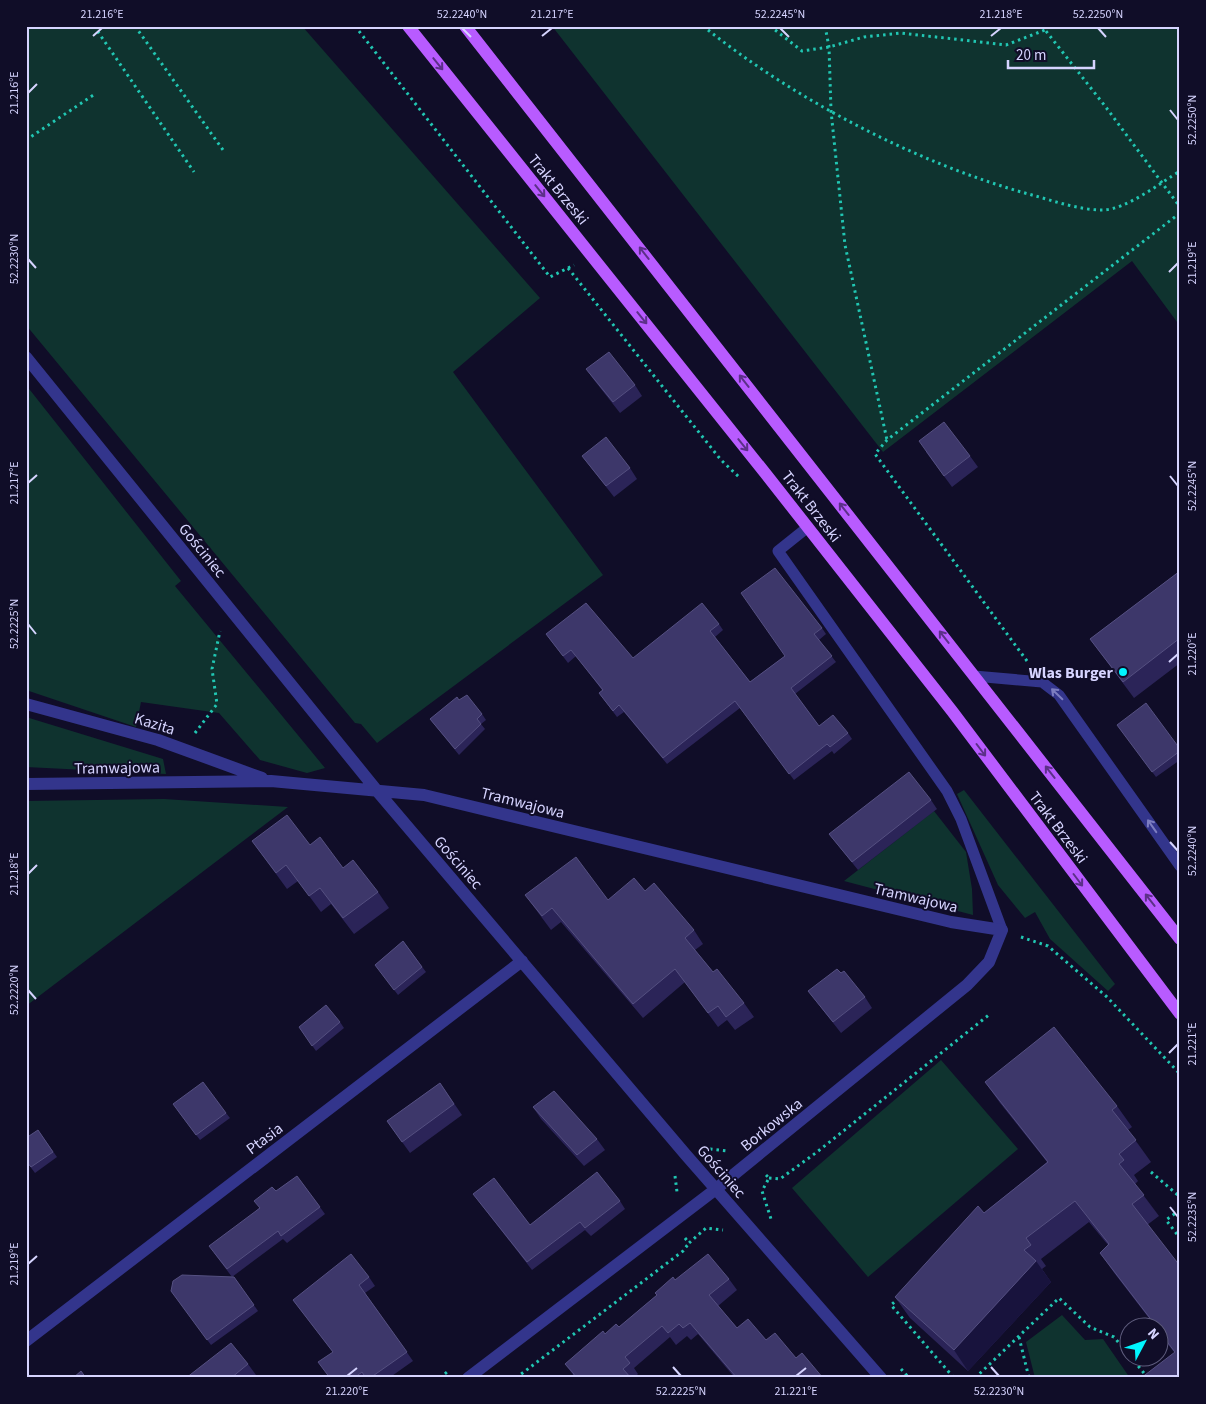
<svg xmlns="http://www.w3.org/2000/svg" width="1206" height="1404" font-family="'Source Sans 3',sans-serif">
<style>
.green{fill:#0f332f}
.lines{fill:none;stroke-linecap:round;stroke-linejoin:round}
.path{stroke:#21c6b2;stroke-width:3;stroke-dasharray:2.5 4;stroke-linecap:butt}
.service{stroke:#33358c;stroke-width:11}
.minor{stroke:#33358c;stroke-width:12}
.primary{stroke:#b85bff;stroke-width:12}
.wall{fill:#2b2458}
.shaded-wall{fill:#18133d}
.building{fill:#3d376a;stroke:#555081}
.oneway{stroke:#5c3089}
.oneway2{stroke:#7c7dc0}
.ticks{fill:none;stroke:#d6d4ff;stroke-width:2}
.poi-dot{fill:#00f5ff;stroke:#100d28;stroke-width:2}
.labels{text-anchor:middle;stroke-width:4;stroke-linejoin:round;paint-order:stroke}
.street-label{font-size:16px;fill:#d6d4ff;stroke:#100d28}
.poi-label{font-size:16px;font-weight:bold;fill:#d6d4ff;stroke:#100d28;text-anchor:end}
.neatline{fill:none;stroke:#d6d4ff;stroke-width:2}
.ticks-label{font-size:12px;text-anchor:middle;fill:#d6d4ff}
</style>
<rect width="100%" height="100%" fill="#100d28"/>
<!-- green -->
<path class="green" d="M26,26H302L540,298L453,372L603,575L377,743L361,724L355,723L26,325Z
M552,26H1180V326L1132,261L883,452Z
M26,385L181,581L175,586L325,768L307,773L260,760L219,713L141,702L136,727L26,690Z
M26,717L163,759L166,774L26,767Z
M964,790L1115,984L1108,991L1050,939L1035,912L1025,918L998,885L957,794Z
M164,799L288,807L26,1006V801Z
M934,811L966,852L972,889L973,915L844,881Z
M941,1060L1018,1149L868,1277L792,1188Z
M1062,1315L1085,1340L1103,1339L1130,1378H1035L1026,1342Z"/>
<g class="lines">
<!-- path -->
<path class="path" d="M94,26L194,172
M135,26L223,150
M355,26L550,277L574,265
M703,26C795,100 918,164 1032,195C1054,201 1079,210 1102,210C1126,210 1160,183 1180,171
M770,26L802,51L829,47L864,37L901,33L1006,45L1045,30V26
M825,26L829,47L831,111L845,245L887,440
M1042,26L1105,106L1180,207
M26,140L95,94
M568,268L721,460L740,478
M1027,661L875,454L887,440L1180,213
M195,733L217,704L212,669L220,631
M1021,937L1048,946L1107,997L1180,1074
M710,1149L728,1151
M1151,1172L1180,1197
M766,1175L769,1178L762,1191L771,1219
M675,1176L677,1192
M769,1178L780,1179L817,1152L990,1014
M1180,1210L1166,1220L1180,1238
M685,1238L689,1243L706,1228L723,1230
M899,1298L891,1305L954,1378
M1019,1337L1029,1378
M1130,1356L1148,1378
M901,1369L909,1378
M440,1378L447,1372
M516,1378L683,1251L689,1243
M975,1378L1059,1298L1090,1327L1114,1337L1128,1354"/>
<!-- service -->
<path class="service" d="M808,527L778,551L947,791L961,819L1002,930
M974,676L1042,682L1059,695L1180,866"/>
<!-- minor -->
<path class="minor" d="M26,357L378,792L686,1155L881,1378
M26,704L158,740L262,778
M26,784L271,781L424,795L951,922L1002,930L989,962L967,985L716,1189L468,1378
M26,1341L522,961"/>
<!-- primary -->
<path class="primary" d="M408,26L769,478L952,711L1180,1014
M465,26L1180,939"/>
</g>
<!-- wall -->
<path class="wall" d="M586,369L635,385L642,396L620,413L594,380Z
M926,452L970,456L978,467L952,487Z
M582,456L630,468L637,479L614,497Z
M1180,571V663L1134,698L1090,639Z
M719,624L723,630L715,637L750,682L822,628L826,634L819,640L836,662L795,694L819,726L848,733L852,739L834,754L832,751L794,780L740,708L667,764L624,712L617,717L599,693L602,690L576,656L568,663L546,634L633,658Z
M459,700L482,714L486,720L481,724L485,729L459,755L430,719Z
M1117,725L1180,749V760L1156,777Z
M931,800L937,809L858,870L829,834Z
M252,841L310,845L378,892L389,908L354,934L331,904L321,912L298,881L287,889Z
M645,891L694,930L703,944L695,950L713,972L744,1003L754,1017L735,1030L727,1020L718,1027L685,982L643,1018L561,922L551,930L525,895L608,900Z
M403,941L426,972L398,995L375,965Z
M808,991L865,997L872,1008L841,1033Z
M340,1022L344,1028L316,1051L299,1027Z
M985,1082L1117,1106L1132,1127L1128,1130L1151,1162L1134,1175L1138,1181L1135,1184L1159,1216L1147,1225L1180,1378L1174,1352L1158,1332V1326H1155L1115,1274L1100,1253L1108,1245L1089,1222L1041,1259L1046,1266L1042,1269L1051,1282L968,1371L910,1318L895,1297L984,1213L1047,1162L1000,1103Z
M440,1083L462,1115L410,1153L387,1121Z
M533,1107L597,1139L605,1150L584,1166L541,1119Z
M177,1110L226,1113L230,1118L200,1140Z
M38,1130L57,1157L35,1173L26,1161Z
M297,1176L325,1214L287,1243L283,1239L232,1277L214,1253L276,1191Z
M473,1194L530,1225L620,1201L625,1209L591,1236L585,1230L532,1270Z
M234,1277L258,1311L211,1345L171,1291Z
M369,1277L375,1286L365,1293L413,1361L389,1378H329L333,1352L293,1300Z
M729,1279L737,1290L718,1306L737,1328L766,1340L796,1358L823,1378H735L698,1334L691,1340L687,1336L676,1345L670,1337L634,1368L638,1374L634,1378H574V1376L565,1364L605,1334L619,1327L675,1280Z
M248,1364L256,1375L253,1378H186Z"/>
<!-- shaded-wall -->
<path class="shaded-wall" d="M1036,1261L1051,1282L968,1371L954,1350Z"/>
<!-- building -->
<path class="building" d="M609,352L635,385L613,402L586,369Z
M944,422L970,456L944,476L919,441Z
M606,437L630,468L606,486L582,456Z
M775,568L822,628L814,634L832,656L791,688L819,726L833,715L848,733L830,747L827,744L789,774L735,701L663,758L619,705L613,711L599,693L603,690L571,650L563,656L546,634L586,603L633,658L702,603L719,624L710,631L750,682L785,656L741,593Z
M1180,571V638L1123,682L1090,639Z
M467,695L482,714L477,719L481,724L455,749L430,719L457,697L459,700Z
M1146,703L1180,749V751L1152,772L1117,725Z
M909,772L931,800L852,862L829,834Z
M287,815L310,845L320,837L343,868L353,860L378,892L343,918L320,888L309,896L286,865L276,873L252,841Z
M576,857L608,900L634,878L645,891L654,883L694,930L685,938L713,972L717,969L744,1003L726,1017L718,1006L708,1013L675,969L633,1004L552,908L542,916L525,895Z
M403,941L422,967L394,990L375,965Z
M837,969L841,973L844,971L865,997L833,1022L808,991Z
M326,1005L340,1022L312,1046L299,1027Z
M1054,1027L1117,1106L1112,1110L1136,1140L1119,1154L1124,1160L1119,1164L1144,1195L1132,1204L1180,1266V1378H1141L1175,1352L1158,1330V1326H1156L1100,1253L1109,1244L1075,1201L1026,1238L1031,1245L1024,1250L1036,1261L954,1350L895,1297L978,1206L984,1213L1048,1162L985,1082Z
M203,1082L226,1113L196,1135L173,1104Z
M440,1083L454,1104L402,1142L387,1121Z
M554,1091L597,1139L577,1155L533,1107Z
M38,1130L53,1152L31,1167L26,1161V1138Z
M597,1172L620,1201L585,1228L580,1222L527,1262L473,1194L494,1178L530,1225Z
M297,1176L320,1207L281,1236L278,1231L227,1269L209,1246L260,1208L254,1201L272,1187L276,1191Z
M351,1254L369,1277L359,1285L407,1352L370,1378H366L362,1372L354,1378H330L318,1362L333,1352L293,1300Z
M708,1254L729,1279L709,1295L737,1328L748,1319L766,1340L775,1333L796,1358L802,1353L823,1378H737L690,1323L683,1328L679,1324L668,1333L662,1326L625,1357L630,1363L623,1369L631,1378H574V1374L565,1364L603,1331L605,1334L616,1324L619,1327L657,1295L655,1293L673,1277L675,1280Z
M182,1275L234,1277L254,1305L207,1340L171,1291L173,1281Z
M231,1343L248,1364L231,1378H186Z
M81,1371L86,1378H73Z"/>
<!-- one-way arrows -->
<defs><path id="oneway-shaft" d="M-6 0H5M1.5-3L5.5 0L1.5 3" fill="none" stroke-width="1.6" stroke-linecap="round" stroke-linejoin="round" transform="scale(1.25)"/></defs>
<g class="oneway">
<use href="#oneway-shaft" transform="translate(438 64) rotate(51)"/>
<use href="#oneway-shaft" transform="translate(540 191) rotate(51)"/>
<use href="#oneway-shaft" transform="translate(644 253) rotate(-128)"/>
<use href="#oneway-shaft" transform="translate(642 318) rotate(51)"/>
<use href="#oneway-shaft" transform="translate(744 381) rotate(-128)"/>
<use href="#oneway-shaft" transform="translate(743 445) rotate(51)"/>
<use href="#oneway-shaft" transform="translate(844 509) rotate(-128)"/>
<use href="#oneway-shaft" transform="translate(944 637) rotate(-128)"/>
<use href="#oneway-shaft" transform="translate(981 750) rotate(53)"/>
<use href="#oneway-shaft" transform="translate(1050 772) rotate(-128)"/>
<use href="#oneway-shaft" transform="translate(1078 880) rotate(53)"/>
<use href="#oneway-shaft" transform="translate(1150 900) rotate(-128)"/>
</g>
<g class="oneway2">
<use href="#oneway-shaft" transform="translate(1057 694) rotate(-136)"/>
<use href="#oneway-shaft" transform="translate(1152 826) rotate(-125)"/>
</g>
<!-- ticks -->
<path class="ticks" d="M462,28L471,37M780,28L789,37M1098,28L1106,37M93,36L102,28M542,36L552,28M991,36L1001,28M28,93L37,84M1170,110L1178,120M28,259L36,268M1169,272L1178,263M1170,476L1178,486M28,483L37,475M28,624L36,634M1169,662L1178,654M1170,842L1178,851M28,874L37,865M28,990L36,999M1169,1053L1178,1044M1170,1207L1178,1217M28,1264L37,1256M673,1367L681,1376M991,1367L999,1376M347,1376L357,1368M796,1376L806,1368"/>
<!-- markers -->
<circle class="poi-dot" cx="1123" cy="672" r="5"/>
<g class="labels">
<!-- street labels -->
<g class="street-label">
<text transform="translate(559 189) rotate(51)" y="6">Trakt Brzeski</text>
<text transform="translate(812 506) rotate(52)" y="6">Trakt Brzeski</text>
<text transform="translate(203 550) rotate(51)" y="6">Gościniec</text>
<text transform="translate(155 723) rotate(17)" y="6">Kazita</text>
<text transform="translate(117 767) rotate(-1)" y="6">Tramwajowa</text>
<text transform="translate(523 802) rotate(14)" y="6">Tramwajowa</text>
<text transform="translate(1059 827) rotate(53)" y="6">Trakt Brzeski</text>
<text transform="translate(459 862) rotate(49)" y="6">Gościniec</text>
<text transform="translate(916 897) rotate(13)" y="6">Tramwajowa</text>
<text transform="translate(771 1124) rotate(-39)" y="6">Borkowska</text>
<text transform="translate(264 1138) rotate(-37)" y="6">Ptasia</text>
<text transform="translate(722 1171) rotate(49)" y="6">Gościniec</text>
</g>
<!-- poi labels -->
<g class="poi-label">
<text x="1113" y="678">Wlas Burger</text>
</g>
</g>
<!-- border -->
<rect width="1206" height="1404" fill="none" stroke="#100d28" stroke-width="55"/>
<!-- north arrow -->
<g transform="translate(1144 1342) rotate(49)"><circle r="24" fill="#100d28" stroke="#5f5d7e"/>
<path d="M0-4L9 19L0 12L-9 19Z" fill="#00f5ff"/>
<text y="-8" font-size="14" font-weight="bold" text-anchor="middle" fill="#d6d4ff">N</text>
</g>
<!-- scale -->
<path d="M1008 60v8h86v-8" fill="none" stroke="#d6d4ff" stroke-width="2.5"/>
<text x="1016" y="60" font-size="15" fill="#d6d4ff" stroke="#100d28" stroke-width="4" paint-order="stroke">20 m</text>
<rect x="28" y="28" width="1150" height="1348" class="neatline"/>
<g class="ticks-label">
<text x="102" y="18">21.216°E</text>
<text x="462" y="18">52.2240°N</text>
<text x="552" y="18">21.217°E</text>
<text x="780" y="18">52.2245°N</text>
<text x="1001" y="18">21.218°E</text>
<text x="1098" y="18">52.2250°N</text>
<text transform="translate(14 93) rotate(-90)" y="4">21.216°E</text>
<text transform="translate(1192 120) rotate(-90)" y="4">52.2250°N</text>
<text transform="translate(14 259) rotate(-90)" y="4">52.2230°N</text>
<text transform="translate(1192 263) rotate(-90)" y="4">21.219°E</text>
<text transform="translate(14 483) rotate(-90)" y="4">21.217°E</text>
<text transform="translate(1192 486) rotate(-90)" y="4">52.2245°N</text>
<text transform="translate(14 624) rotate(-90)" y="4">52.2225°N</text>
<text transform="translate(1192 654) rotate(-90)" y="4">21.220°E</text>
<text transform="translate(1192 851) rotate(-90)" y="4">52.2240°N</text>
<text transform="translate(14 874) rotate(-90)" y="4">21.218°E</text>
<text transform="translate(14 990) rotate(-90)" y="4">52.2220°N</text>
<text transform="translate(1192 1044) rotate(-90)" y="4">21.221°E</text>
<text transform="translate(1192 1217) rotate(-90)" y="4">52.2235°N</text>
<text transform="translate(14 1264) rotate(-90)" y="4">21.219°E</text>
<text x="347" y="1395">21.220°E</text>
<text x="681" y="1395">52.2225°N</text>
<text x="796" y="1395">21.221°E</text>
<text x="999" y="1395">52.2230°N</text>
</g>
</svg>
